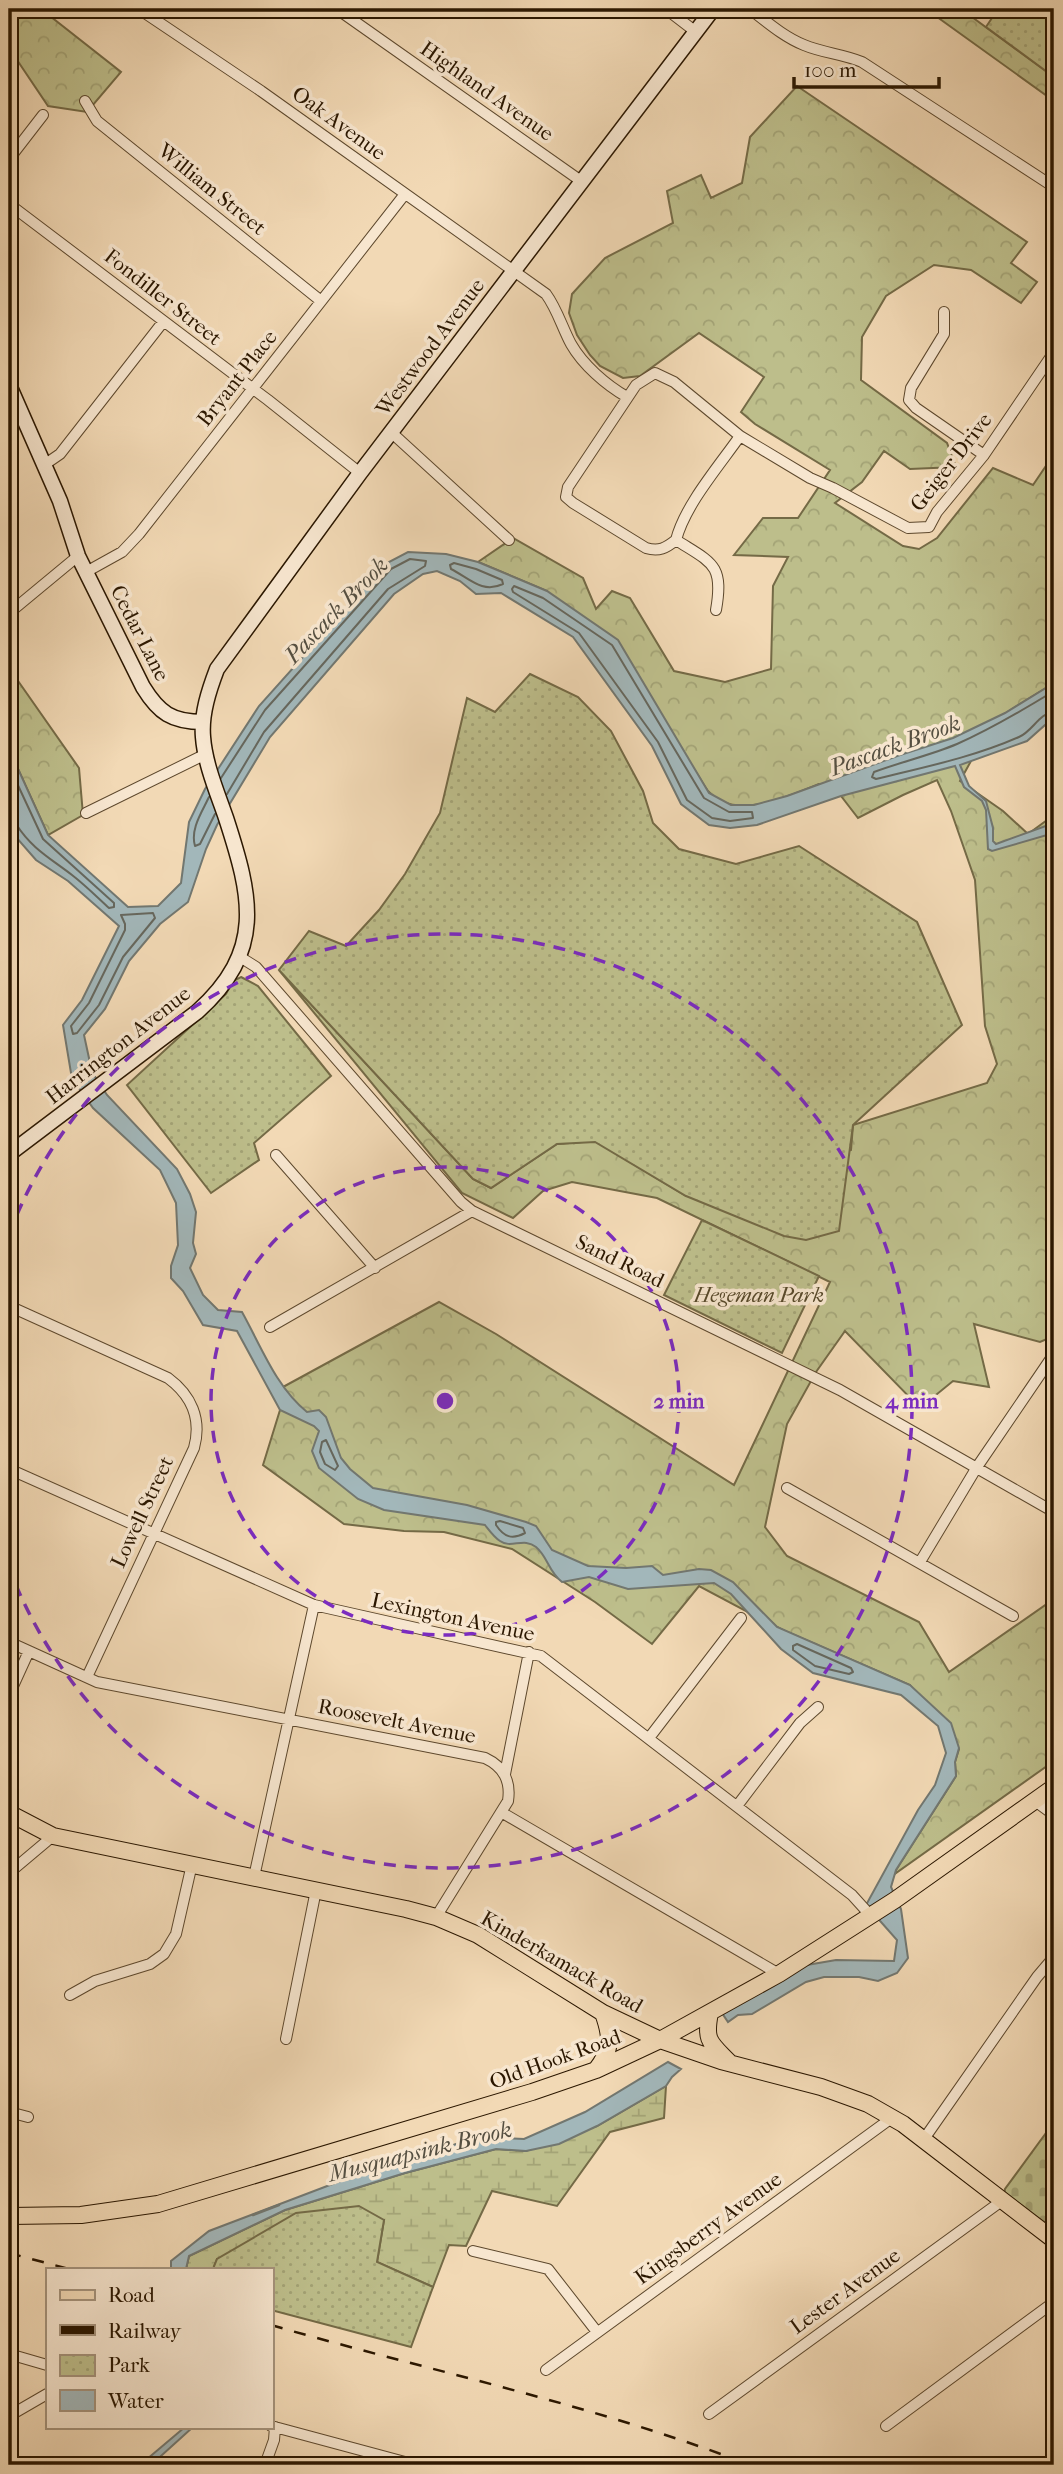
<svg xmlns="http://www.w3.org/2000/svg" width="1063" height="2474" font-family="'IM FELL French Canon',serif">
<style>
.forest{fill:url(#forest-crowns);stroke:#746a46;stroke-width:2}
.wetland{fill:url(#wetland-marsh);stroke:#746a46;stroke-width:2}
.cemetery{fill:url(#cemetery-stones);stroke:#746a46;stroke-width:2}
.park{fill:url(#park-dots);stroke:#746a46;stroke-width:2}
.water{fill:#a2b7ba;stroke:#727770;stroke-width:2}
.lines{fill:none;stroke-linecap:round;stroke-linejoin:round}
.shore{stroke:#66675d;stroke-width:2}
.stream{stroke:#727770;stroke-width:2.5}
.street-casing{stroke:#5d482d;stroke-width:12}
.secondary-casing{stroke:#2b1700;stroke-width:17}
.primary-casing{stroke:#2b1700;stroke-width:18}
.street{stroke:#f7e6cf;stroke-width:10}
.secondary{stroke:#f7e6cf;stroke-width:14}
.primary{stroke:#f2d9b5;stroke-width:16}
.rail{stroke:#2b1700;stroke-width:2.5;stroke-dasharray:12 12;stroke-linecap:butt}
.ring{fill:none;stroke:#7b2cbf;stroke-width:3.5;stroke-dasharray:12 9}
.labels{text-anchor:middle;stroke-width:7;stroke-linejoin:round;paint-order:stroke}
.street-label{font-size:21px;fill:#2b1700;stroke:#f7e6cf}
.park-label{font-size:21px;font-style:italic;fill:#57492a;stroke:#f7e6cf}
.water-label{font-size:23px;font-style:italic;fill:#554f41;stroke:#f7e6cf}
.centre{fill:#7b2cbf;stroke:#f7e6cf;stroke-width:3.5}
.ring-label{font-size:21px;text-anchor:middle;font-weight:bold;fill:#7b2cbf;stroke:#f7e6cf;stroke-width:7;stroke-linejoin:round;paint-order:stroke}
</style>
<defs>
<pattern id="forest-crowns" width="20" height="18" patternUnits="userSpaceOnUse" patternTransform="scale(1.75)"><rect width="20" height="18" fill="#bdbe8b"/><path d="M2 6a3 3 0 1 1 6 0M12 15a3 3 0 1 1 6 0" fill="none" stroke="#a3a376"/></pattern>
<pattern id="wetland-marsh" width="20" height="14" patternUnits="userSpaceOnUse" patternTransform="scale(1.75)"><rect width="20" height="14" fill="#bdbe8b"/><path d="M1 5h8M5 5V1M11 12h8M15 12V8" fill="none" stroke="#a3a376"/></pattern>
<pattern id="cemetery-stones" width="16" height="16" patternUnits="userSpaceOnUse" patternTransform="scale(1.75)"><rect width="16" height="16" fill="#bdbe8b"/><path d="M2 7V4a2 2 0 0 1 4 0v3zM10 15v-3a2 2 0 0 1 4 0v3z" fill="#a3a376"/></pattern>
<pattern id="park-dots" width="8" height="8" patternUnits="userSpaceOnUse" patternTransform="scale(1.75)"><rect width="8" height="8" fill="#bdbe8b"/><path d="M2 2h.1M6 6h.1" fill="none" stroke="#a3a376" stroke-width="1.8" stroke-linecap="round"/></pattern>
</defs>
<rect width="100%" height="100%" fill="#f2d9b5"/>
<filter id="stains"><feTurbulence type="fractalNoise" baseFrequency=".00286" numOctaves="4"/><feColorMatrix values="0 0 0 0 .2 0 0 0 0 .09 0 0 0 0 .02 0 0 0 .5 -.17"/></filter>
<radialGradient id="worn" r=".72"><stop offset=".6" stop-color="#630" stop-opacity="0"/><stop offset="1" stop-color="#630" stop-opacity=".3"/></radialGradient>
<!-- forest -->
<path class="forest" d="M9,9H41L121,72L87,112L48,106L9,48Z
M926,9H961L1054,77V101Z
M797,86L1027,242L1011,263L1037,282L1021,303L971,270L934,265L886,296L862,337L861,380L947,443L956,467L910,469L884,451L862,482L835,503L903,546L919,549L937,538L993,468L1033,485L1054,454V683L993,721L960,781L1003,811L1028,834L1054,815V1336L1040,1342L974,1324L989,1387L953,1381L920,1408L845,1331L816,1372L787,1424L765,1527L787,1556L919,1622L949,1672L1054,1599V1761L896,1873V1870L956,1776L955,1762L959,1749L910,1685L785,1631L777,1627L755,1606L757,1617L699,1586L652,1644L595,1602L512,1549L444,1532L404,1531L344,1524L263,1465L280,1410L283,1387L439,1302L496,1334L734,1485L830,1282L657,1198L572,1182L543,1191L513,1218L462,1193L279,970L473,1179L491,1188L557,1144L595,1141L686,1196L851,1150L853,1125L987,1083L997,1064L985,1026L975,880L951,811L937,780L903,795L858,818L841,796L819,784C789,796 734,822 708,791C704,786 700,778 696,772L547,591L478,562L513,538L583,578L596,609L612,591L630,598L674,671L725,682L771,669L773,586L788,557L734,555L763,518H798L830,470L755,424L741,412L764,377L699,333L640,376L623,378L600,366L590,355L577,335L569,313L572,294L605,258L673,223L667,191L701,175L711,198L742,183L750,137Z
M9,668L79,768L83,815L48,835L9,749Z"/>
<!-- wetland -->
<path class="wetland" d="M666,2086L664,2118L610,2132L557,2206L492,2191L466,2246L449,2245L433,2287L377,2262L384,2220L217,2259L213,2269H186L189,2256L285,2210L405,2173L496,2149L526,2151L597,2126Z"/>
<!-- cemetery -->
<path class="cemetery" d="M1054,2122V2240L1003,2200L1005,2189Z"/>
<!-- park -->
<path class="park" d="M998,9H1054V77L986,27Z
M530,674L578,697L611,731L643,791L653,823L679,849L736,864L799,846L917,922L962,1025L853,1125L839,1231L806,1240L784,1236L686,1196L595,1142L557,1144L491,1188L473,1179L279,970L309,931L346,946L379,910L405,874L440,813L467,698L495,712Z
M241,977L258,986L331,1076L254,1143L259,1160L211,1193L127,1085L226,994L233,981Z
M702,1220L819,1276L782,1353L664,1295Z
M359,2206L384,2220L377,2262L433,2287L411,2347L271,2310V2269H213L217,2259L296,2213Z"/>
<!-- water -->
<path class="water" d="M408,552L446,554L478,562L547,591L618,640L709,793L731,805H754L787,796L900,755L953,738L1005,713L1054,683V717L1027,741L960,765L969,786L986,801L993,828V841L996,844L1054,823V833L992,851L988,849L986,810L982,801L964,787L955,766L841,796L757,825L730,828L709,825L681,804L652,746L573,637L501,593L476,594L460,581L437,571L423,574L394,594L270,737L217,825L206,849L188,902L160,924L129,961L105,1009L84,1035L92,1072L107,1095L177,1169L190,1194L196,1212L193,1243L196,1254L190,1268L203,1295L218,1310L242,1312C261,1346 276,1387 307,1412L319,1410L326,1417L341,1458L350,1469L373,1488L467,1505L526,1522L536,1526L552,1550L588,1566L626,1568L652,1566L663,1575L699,1569L711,1570L733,1582L777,1627L910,1685L951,1723L959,1748L955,1762L956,1776L896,1870L891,1887L901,1909L908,1958L897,1973L878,1981L859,1977H824L806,1982L752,2014L738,2015L728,2022L722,2013L807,1965L836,1960L894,1961L897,1940L866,1905L918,1810L935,1785L946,1753L938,1726L901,1695L813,1673L781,1649L731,1594L714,1583L628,1589L589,1577L562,1582C548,1571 548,1557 536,1547C524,1537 511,1549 500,1541C494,1537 489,1530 485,1525L384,1510L358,1499L319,1468L312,1451L319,1431L314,1426L280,1410L237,1331L203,1325L183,1291L171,1278V1266L178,1245L176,1203L160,1170L93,1108L76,1084L71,1073L63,1025L82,1000L119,926L68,881L36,860L15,836L9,821V749L48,835L128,907L158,906L181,883L189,822L205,789L259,706L387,563Z
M668,2062L681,2069L672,2077L666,2086L597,2126L559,2144L526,2151L496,2149L405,2173L285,2210L189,2256L186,2269H171V2261L209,2231L364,2172L479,2137L524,2139L585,2112Z
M185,2427H193L151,2465H140Z"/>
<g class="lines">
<!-- shore -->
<path class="shore" d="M454,563L476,569L502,580L503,584C482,594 469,578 451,569L450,565Z
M514,586L543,598L612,645L704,798L729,812H752L753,818L730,821L712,818L687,800L658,742L579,633L513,592L512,589Z
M1054,691C1023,710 991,729 957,744C931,755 901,762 874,772L872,777L876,779C925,767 974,757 1019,737C1033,731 1039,713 1054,712
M9,766L43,839L114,903V907L109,908C97,897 85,885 72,875C50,858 32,849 16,824L9,822
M221,778L265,710L391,569L410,559L426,561L425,566L388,589L264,732L227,794
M209,797C202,812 190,829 195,846L200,844L215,814
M153,913L155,918L123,957L99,1005L77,1033L73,1034L71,1026L89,1003L125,930V924L121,915Z
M326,1440L338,1466L335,1470L325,1464L320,1452L322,1442Z
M500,1521L523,1528L525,1533C512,1540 504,1537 496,1525V1522Z
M797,1644L851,1668L853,1672L849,1674L815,1666L793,1650V1646Z"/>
<!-- stream -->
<path class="stream" d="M253,2215L279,2205"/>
<defs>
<path id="street" d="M139,9L261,91L546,294C557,309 562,327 571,344C583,365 606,385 627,397
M337,9L581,181
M666,9L696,32
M750,9C767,22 784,37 804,45C823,53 843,54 862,62L1054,187
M85,101L97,121L321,301
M9,159L43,115
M9,204L268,400L360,473
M944,312V334L911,388L909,400L916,408L984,455
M392,433L509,540
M740,436C719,466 685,505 676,540C666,548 659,552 646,548L573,503L566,497L568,487L636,385L655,373L674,382L740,436L810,478L833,488L908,528L929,527L937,512L984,455L1054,352
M44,465L60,454L163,322
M676,540C712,563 724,564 716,610
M86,572L122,552L139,534L405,194
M14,609L78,556
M86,813L206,754
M240,957L256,967L461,1202L472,1211L840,1390L1054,1512
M276,1155L375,1268
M9,1306L168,1378C191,1395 202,1419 194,1448L87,1677
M270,1327L472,1211
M9,1469L314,1605L541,1656L852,1895L871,1916
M787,1488L1013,1616
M920,1562L977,1467L1054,1354
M9,1642L97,1682L485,1758C504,1767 511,1781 508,1801L436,1917
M9,1695L29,1651
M649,1738L741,1618
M505,1774L529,1652
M1035,1801L1054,1815
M737,1806L800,1723L818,1707
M501,1812L779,1974
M9,1873L53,1836
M254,1877L314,1605
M70,1995L95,1981L150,1964L164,1954L176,1934L192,1864
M286,2039L316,1890
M9,2112L28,2117
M924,2139L1037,1977L1054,1957
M473,2251L548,2269L597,2332
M9,2354L47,2365
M546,2370L893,2117
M709,2414L1003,2200
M9,2416L47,2394
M271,2426L416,2465
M886,2426L1054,2302
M265,2465L274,2440L275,2427"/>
<path id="secondary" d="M9,385L60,501L78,556L143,687C159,713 172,722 203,722
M9,1154L197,1012C265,951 252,898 226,818C217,792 205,764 203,737C201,714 209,690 217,669L360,473L713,9"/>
<path id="primary" d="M9,1813L53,1836L406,1909L436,1917L478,1935L603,2013L660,2040L721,2061L821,2087L868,2104L903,2124L1054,2240
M710,2013C704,2042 711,2043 730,2063
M596,2070C612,2049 612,2038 603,2013
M9,2216L81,2215L158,2204L532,2092L596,2070L660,2040L779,1974L895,1900L1054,1787"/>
</defs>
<!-- street casing -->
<use href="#street" class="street-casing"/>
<!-- secondary casing -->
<use href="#secondary" class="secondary-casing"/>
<!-- primary casing -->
<use href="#primary" class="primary-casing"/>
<!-- street -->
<use href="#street" class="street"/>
<!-- secondary -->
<use href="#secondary" class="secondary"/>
<!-- primary -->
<use href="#primary" class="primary"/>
<!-- rail -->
<path class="rail" d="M9,2253L69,2269
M271,2325C430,2371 595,2405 750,2465"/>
</g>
<!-- distance rings -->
<g class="ring">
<circle cx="445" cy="1401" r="234"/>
<path d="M9 1234A467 467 0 1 1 9 1568"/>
</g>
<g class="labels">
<!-- street labels -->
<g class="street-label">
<text transform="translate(487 91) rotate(35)" y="7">Highland Avenue</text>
<text transform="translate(339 123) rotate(36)" y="7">Oak Avenue</text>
<text transform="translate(212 189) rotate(39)" y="7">William Street</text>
<text transform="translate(163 297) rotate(38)" y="7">Fondiller Street</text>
<text transform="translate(430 347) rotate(-53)" y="7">Westwood Avenue</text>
<text transform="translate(237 378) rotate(-52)" y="7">Bryant Place</text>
<text transform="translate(951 462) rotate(-52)" y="7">Geiger Drive</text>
<text transform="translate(140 633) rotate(63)" y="7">Cedar Lane</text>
<text transform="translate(118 1045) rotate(-38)" y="7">Harrington Avenue</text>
<text transform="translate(620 1261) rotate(26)" y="7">Sand Road</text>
<text transform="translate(142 1512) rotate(-65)" y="7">Lowell Street</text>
<text transform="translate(453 1617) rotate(12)" y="7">Lexington Avenue</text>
<text transform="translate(397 1721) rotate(11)" y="7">Roosevelt Avenue</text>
<text transform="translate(562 1962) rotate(30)" y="7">Kinderkamack Road</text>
<text transform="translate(555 2059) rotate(-20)" y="7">Old Hook Road</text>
<text transform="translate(708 2228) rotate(-36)" y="7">Kingsberry Avenue</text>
<text transform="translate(845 2291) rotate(-36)" y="7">Lester Avenue</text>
</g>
<!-- park labels -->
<g class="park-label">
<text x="759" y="1302">Hegeman Park</text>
</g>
<!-- water labels -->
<g class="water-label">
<text transform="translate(336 610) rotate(-46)" y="8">Pascack Brook</text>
<text transform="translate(895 745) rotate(-20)" y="8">Pascack Brook</text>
<text transform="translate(420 2151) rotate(-14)" y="8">Musquapsink Brook</text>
</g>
</g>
<circle cx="445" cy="1401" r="10" class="centre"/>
<g class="ring-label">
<text x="679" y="1408">2 min</text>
<text x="912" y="1408">4 min</text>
</g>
<!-- margin -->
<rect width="1063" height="2474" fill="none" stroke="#f2d9b5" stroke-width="35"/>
<rect x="10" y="10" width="1042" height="2453" fill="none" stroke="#2b1700" stroke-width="3.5"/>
<rect x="18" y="18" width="1028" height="2439" fill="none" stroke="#2b1700" stroke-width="2"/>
<!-- legend -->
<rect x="46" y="2268" width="228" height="161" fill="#f7e6cf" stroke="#a5937c" stroke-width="2"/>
<rect x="60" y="2290" width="35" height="10" fill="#f2d9b5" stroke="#a5937c" stroke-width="2"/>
<text x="108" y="2302" font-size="21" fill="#2b1700">Road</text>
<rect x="60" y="2325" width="35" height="10" fill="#2b1700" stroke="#a5937c" stroke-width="2"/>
<text x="108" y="2338" font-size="21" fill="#2b1700">Railway</text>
<rect x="60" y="2355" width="35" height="21" fill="url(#park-dots)" stroke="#a5937c" stroke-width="2"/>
<text x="108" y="2372" font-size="21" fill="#2b1700">Park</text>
<rect x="60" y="2390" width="35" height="21" fill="#a2b7ba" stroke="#a5937c" stroke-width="2"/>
<text x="108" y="2408" font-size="21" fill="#2b1700">Water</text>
<!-- scale -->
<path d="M794 77v10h145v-10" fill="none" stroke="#2b1700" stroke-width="3.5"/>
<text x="804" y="77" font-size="21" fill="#2b1700" stroke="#f7e6cf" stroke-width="5" paint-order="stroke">100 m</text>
<rect width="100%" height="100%" filter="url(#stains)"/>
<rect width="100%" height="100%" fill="url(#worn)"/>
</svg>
